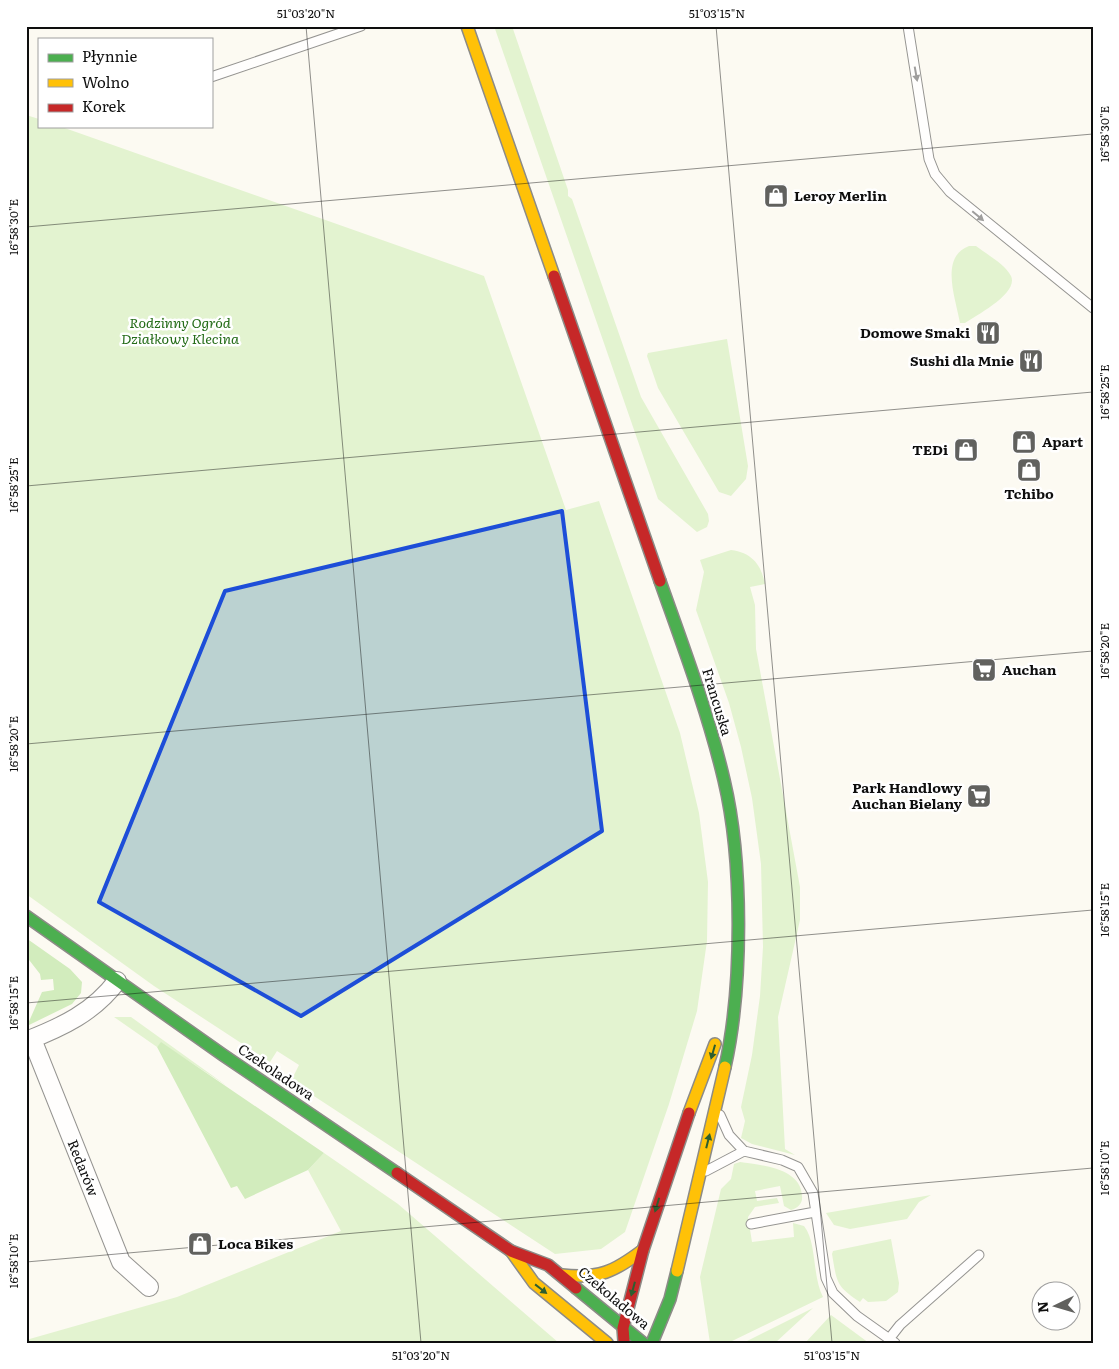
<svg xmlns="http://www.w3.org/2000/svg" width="1119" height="1369" font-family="Literata,serif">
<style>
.green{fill:#e3f3d0}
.forest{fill:#d2ecbd}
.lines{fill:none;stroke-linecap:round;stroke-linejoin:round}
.lane-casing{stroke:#959491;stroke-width:11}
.street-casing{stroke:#959491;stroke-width:20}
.fast-casing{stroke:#8c8b87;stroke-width:14}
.slow-casing{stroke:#8c8b87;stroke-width:14}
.jam-casing{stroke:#8c8b87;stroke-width:14}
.lane{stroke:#fffefd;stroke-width:9}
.street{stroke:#fffefd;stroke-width:18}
.fast{stroke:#4caf50;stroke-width:11}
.slow{stroke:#ffc107;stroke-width:11}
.jam{stroke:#c62828;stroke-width:11}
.oneway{fill:#9f9e9d}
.oneway2{fill:#2d5e2f}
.marked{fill:#1d4ed8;fill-opacity:0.2;stroke:#1d4ed8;stroke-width:4;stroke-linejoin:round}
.ticks{fill:none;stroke:#0e0e0e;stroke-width:1;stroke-opacity:0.45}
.labels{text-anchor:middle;stroke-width:5;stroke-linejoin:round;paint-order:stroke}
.poi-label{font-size:14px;font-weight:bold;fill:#0e0e0e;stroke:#fff;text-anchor:start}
.park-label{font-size:14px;font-style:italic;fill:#246c18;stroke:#fff}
.street-label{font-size:14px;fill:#0e0e0e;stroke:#fff}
.neatline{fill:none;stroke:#0e0e0e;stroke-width:2}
.ticks-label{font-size:12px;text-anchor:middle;fill:#0e0e0e}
</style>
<rect width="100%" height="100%" fill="#fcfaf2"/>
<!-- green -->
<path class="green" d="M494,26H512L568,190V196L572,199L641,397L708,514L709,521L707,527L697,532L658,499Z
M26,115L39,119V126H59L484,276L566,510L599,501L680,733L699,813L708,882L707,941L697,1011L669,1104L625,1232L601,1249L555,1254L291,1081L299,1065L277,1051L270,1062L154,986L26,894Z
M969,246H976C986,254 1005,264 1011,276C1019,293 977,315 965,323H960C956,299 939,257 969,246Z
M727,339L748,466L746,479L731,496L719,492L658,388L647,356L648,353Z
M731,550C752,553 761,564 765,584L750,587L755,605L756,649L800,887V920L778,1017L785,1149L795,1155L752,1144L741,1138L745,1121L741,1107L752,1055L760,996L763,947L761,864L752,798L741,747L729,703L696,610L704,572L700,560Z
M114,1017H131L227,1086L161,1043L157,1047Z
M324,1153L398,1204L559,1343H26V1340L177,1297L341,1231L308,1170Z
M740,1162C761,1165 801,1168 802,1196C803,1203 798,1208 791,1210L784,1206L780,1186L755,1191L757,1201L777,1198L779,1203L755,1207L748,1217L752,1242L794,1237L793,1223L804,1226C817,1242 812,1276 823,1297L728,1343H710L700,1277L721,1189L731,1179L734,1164Z
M931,1195L919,1202L907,1219L850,1229L834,1225L826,1213Z
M891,1239L899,1283L898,1292L886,1301L868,1302L863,1298L860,1302C836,1286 837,1283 832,1254L833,1251Z
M813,1308L775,1343H743Z
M831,1315L869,1343H805Z"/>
<!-- forest -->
<path class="forest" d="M26,938L70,969L82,982L81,993L72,1004L27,1026L42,992L54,990L53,979L41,980L40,974L26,956Z
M161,1042L324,1153L308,1170L245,1199L237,1186L231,1188L157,1047Z"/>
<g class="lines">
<defs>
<path id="lane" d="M908,26L929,159L935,174L950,192L1093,308
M211,77L361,26
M720,1115L729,1135L744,1151L782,1160L798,1167L813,1193L826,1278L833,1293L857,1316L895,1343
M706,1171L744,1151
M751,1224L815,1212
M889,1339L900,1325L979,1255"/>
<path id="street" d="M32,1039L121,1262L149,1287
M26,1041C62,1027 94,1012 117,981"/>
<path id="fast" d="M660,581C683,646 708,712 724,780C743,860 743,986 725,1067
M26,916L223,1055L397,1173
M576,1288L643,1343
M652,1343L670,1299L677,1271"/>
<path id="slow" d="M467,26L554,276
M689,1113L715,1044
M511,1251L534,1283L607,1343
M677,1271L725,1067
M562,1275C599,1279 614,1272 643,1250"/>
<path id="jam" d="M554,276L660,581
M397,1173L511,1251L548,1265L576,1288
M624,1341L623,1328L643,1250L689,1113"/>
</defs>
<!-- lane casing -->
<use href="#lane" class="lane-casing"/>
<!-- street casing -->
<use href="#street" class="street-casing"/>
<!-- fast casing -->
<use href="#fast" class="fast-casing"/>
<!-- slow casing -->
<use href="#slow" class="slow-casing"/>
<!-- jam casing -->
<use href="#jam" class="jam-casing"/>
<!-- lane -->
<use href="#lane" class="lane"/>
<!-- street -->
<use href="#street" class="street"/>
<!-- fast -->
<use href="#fast" class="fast"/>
<!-- slow -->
<use href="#slow" class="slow"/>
<!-- jam -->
<use href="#jam" class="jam"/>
</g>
<!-- one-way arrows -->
<defs><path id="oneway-solid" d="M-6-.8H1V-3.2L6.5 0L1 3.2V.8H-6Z" transform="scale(1.25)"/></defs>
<g class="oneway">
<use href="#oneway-solid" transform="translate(916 74) rotate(80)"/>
<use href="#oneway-solid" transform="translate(978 216) rotate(40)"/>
</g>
<g class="oneway2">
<use href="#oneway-solid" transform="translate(713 1052) rotate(106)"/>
<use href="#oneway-solid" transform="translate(708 1141) rotate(-76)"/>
<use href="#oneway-solid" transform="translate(657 1205) rotate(107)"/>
<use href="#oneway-solid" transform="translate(541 1289) rotate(38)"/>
<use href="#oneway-solid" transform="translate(633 1289) rotate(105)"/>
</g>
<!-- marked area -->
<path class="marked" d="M562,511L602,831L301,1016L99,902L225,591Z"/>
<!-- ticks -->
<path class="ticks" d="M306,26L421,1343M716,26L832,1343M26,227L1093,134M26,486L1093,392M26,744L1093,651M26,1003L1093,910M26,1262L1093,1168"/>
<!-- icons -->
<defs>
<symbol id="shop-square" viewBox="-11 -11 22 22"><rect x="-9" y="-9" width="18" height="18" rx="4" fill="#61615e" stroke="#fff"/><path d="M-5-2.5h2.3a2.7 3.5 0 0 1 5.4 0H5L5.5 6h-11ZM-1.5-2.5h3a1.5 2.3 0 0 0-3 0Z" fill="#fff"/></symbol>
<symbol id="restaurant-square" viewBox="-11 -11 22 22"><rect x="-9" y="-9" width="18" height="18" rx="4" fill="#61615e" stroke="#fff"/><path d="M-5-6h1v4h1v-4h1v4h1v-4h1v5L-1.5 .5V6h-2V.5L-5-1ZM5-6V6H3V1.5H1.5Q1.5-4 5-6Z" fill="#fff"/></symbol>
<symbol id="supermarket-square" viewBox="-11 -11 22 22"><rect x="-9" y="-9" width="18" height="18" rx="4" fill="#61615e" stroke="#fff"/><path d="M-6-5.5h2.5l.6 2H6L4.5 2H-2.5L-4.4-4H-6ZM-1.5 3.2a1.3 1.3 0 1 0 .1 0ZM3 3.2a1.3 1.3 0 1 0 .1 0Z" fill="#fff"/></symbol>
</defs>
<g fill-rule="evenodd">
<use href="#shop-square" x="762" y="182" width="28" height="28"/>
<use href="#restaurant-square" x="974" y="319" width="28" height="28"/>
<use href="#restaurant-square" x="1017" y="347" width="28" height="28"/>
<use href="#shop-square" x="1010" y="428" width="28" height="28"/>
<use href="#shop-square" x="952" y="436" width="28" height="28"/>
<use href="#shop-square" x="1015" y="456" width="28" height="28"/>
<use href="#supermarket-square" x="970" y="656" width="28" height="28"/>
<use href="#supermarket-square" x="965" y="782" width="28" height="28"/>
<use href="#shop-square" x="186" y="1230" width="28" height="28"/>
</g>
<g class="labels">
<!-- poi labels -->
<g class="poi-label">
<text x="794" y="201">Leroy Merlin</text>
<text x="970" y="338" text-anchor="end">Domowe Smaki</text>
<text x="1014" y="366" text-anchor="end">Sushi dla Mnie</text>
<text x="1042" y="447">Apart</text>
<text x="948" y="455" text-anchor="end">TEDi</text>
<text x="1029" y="499" text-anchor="middle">Tchibo</text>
<text x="1002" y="675">Auchan</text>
<text x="962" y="793" text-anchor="end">Park Handlowy<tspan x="962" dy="16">Auchan Bielany</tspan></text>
<text x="218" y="1249">Loca Bikes</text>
</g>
<!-- park labels -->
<g class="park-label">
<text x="180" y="328">Rodzinny Ogród<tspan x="180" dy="16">Działkowy Klecina</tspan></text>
</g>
<!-- street labels -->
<g class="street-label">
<text transform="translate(717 702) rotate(73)" y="5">Francuska</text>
<text transform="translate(276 1072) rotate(34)" y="5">Czekoladowa</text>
<text transform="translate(83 1168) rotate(68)" y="5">Redarów</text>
<text transform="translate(614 1298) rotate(40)" y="5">Czekoladowa</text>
</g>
</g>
<!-- border -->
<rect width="1119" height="1369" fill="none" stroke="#ffffff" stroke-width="55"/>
<!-- legend -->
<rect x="38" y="38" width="175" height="90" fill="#ffffff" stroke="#9f9f9f"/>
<rect x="48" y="54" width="25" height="8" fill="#4caf50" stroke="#9f9f9f"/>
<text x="82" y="62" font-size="15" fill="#0e0e0e">Płynnie</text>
<rect x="48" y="79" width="25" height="8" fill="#ffc107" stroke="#9f9f9f"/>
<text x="82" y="88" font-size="15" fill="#0e0e0e">Wolno</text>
<rect x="48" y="104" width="25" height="8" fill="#c62828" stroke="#9f9f9f"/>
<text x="82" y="112" font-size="15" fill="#0e0e0e">Korek</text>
<!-- north arrow -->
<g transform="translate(1056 1306) rotate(265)"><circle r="24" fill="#ffffff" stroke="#9f9f9f"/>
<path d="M0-4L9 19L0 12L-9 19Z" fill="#61615e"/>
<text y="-8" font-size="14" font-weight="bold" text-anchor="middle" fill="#0e0e0e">N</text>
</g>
<rect x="28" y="28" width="1064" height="1314" class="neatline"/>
<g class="ticks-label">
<text x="306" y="18">51°03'20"N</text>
<text x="717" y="18">51°03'15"N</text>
<text transform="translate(1105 134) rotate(-90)" y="4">16°58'30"E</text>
<text transform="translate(14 227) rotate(-90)" y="4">16°58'30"E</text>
<text transform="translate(1105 392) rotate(-90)" y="4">16°58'25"E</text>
<text transform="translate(14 485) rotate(-90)" y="4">16°58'25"E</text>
<text transform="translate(1105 651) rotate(-90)" y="4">16°58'20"E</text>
<text transform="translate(14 744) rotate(-90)" y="4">16°58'20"E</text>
<text transform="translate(1105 910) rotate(-90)" y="4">16°58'15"E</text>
<text transform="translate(14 1003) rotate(-90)" y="4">16°58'15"E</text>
<text transform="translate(1105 1168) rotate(-90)" y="4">16°58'10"E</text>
<text transform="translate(14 1261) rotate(-90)" y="4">16°58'10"E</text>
<text x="421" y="1360">51°03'20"N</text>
<text x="832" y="1360">51°03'15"N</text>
</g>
</svg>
